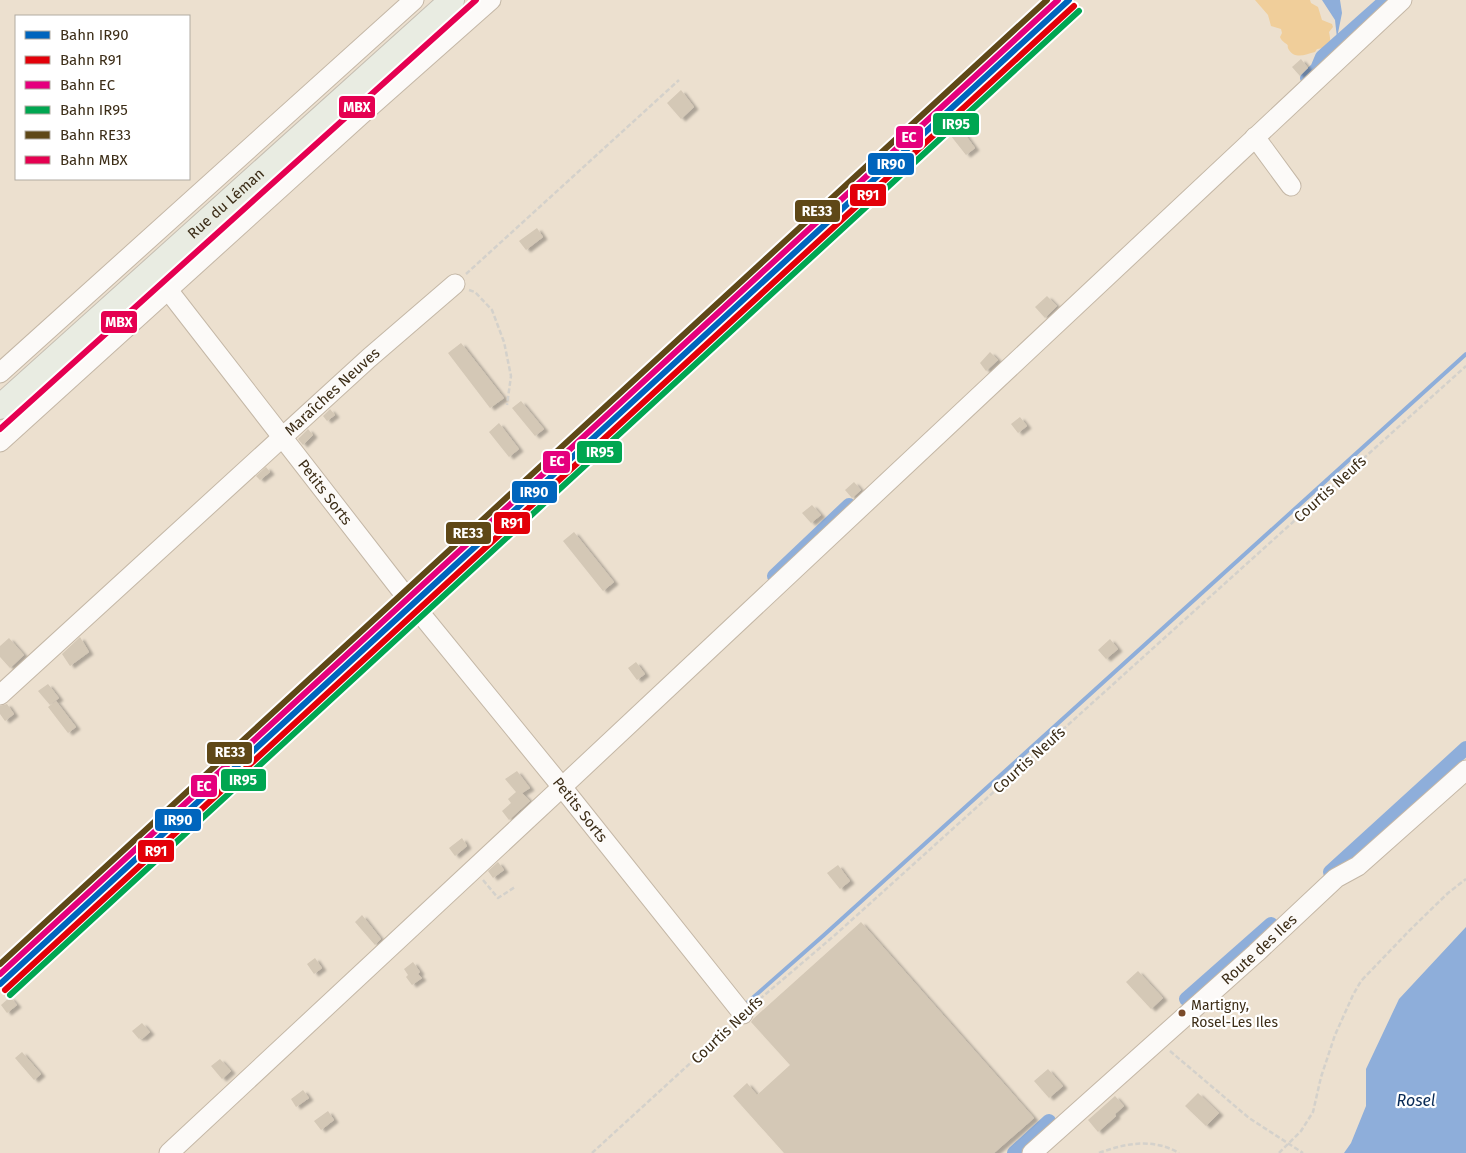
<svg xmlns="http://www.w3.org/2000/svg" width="1466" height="1153" font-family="'Fira Sans',sans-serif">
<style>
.green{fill:#f0ce9a}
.water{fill:#8eaeda}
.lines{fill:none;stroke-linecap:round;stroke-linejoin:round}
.stream{stroke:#8eaeda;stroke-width:4}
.canal{stroke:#8eaeda;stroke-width:14}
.building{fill:#d4c8b6;filter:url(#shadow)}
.minor-casing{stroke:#c4b7a6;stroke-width:21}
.major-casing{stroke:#c6beb2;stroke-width:26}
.path{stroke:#d4d1cb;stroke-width:2.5;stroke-dasharray:5 2.5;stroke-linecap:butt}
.minor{stroke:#fcfaf8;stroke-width:19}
.major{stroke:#e9ece2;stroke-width:24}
.rail-1-casing{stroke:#fff;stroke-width:10}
.rail-2-casing{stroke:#fff;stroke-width:10}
.rail-3-casing{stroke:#fff;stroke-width:10}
.rail-4-casing{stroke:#fff;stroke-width:10}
.rail-5-casing{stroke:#fff;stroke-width:10}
.rail-6-casing{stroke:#fff;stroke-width:10}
.rail-1{stroke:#0065bd;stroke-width:6}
.rail-2{stroke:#e30009;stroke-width:6}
.rail-3{stroke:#e5007d;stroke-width:6}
.rail-4{stroke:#00a651;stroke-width:6}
.rail-5{stroke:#5f4817;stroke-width:6}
.rail-6{stroke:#e50051;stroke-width:6}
.bus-dot{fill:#7a4b2a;stroke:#fff;stroke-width:2}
.labels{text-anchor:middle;stroke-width:4.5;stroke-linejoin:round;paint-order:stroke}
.bus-label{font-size:14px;fill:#3c2d17;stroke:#fff;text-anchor:start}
.street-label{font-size:15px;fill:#3c2d17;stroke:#fff}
.water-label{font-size:16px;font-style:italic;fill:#082a56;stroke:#fff}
.line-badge{stroke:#fff;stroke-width:2}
.badge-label{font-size:14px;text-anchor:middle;font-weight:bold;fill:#fff}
</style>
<defs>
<filter id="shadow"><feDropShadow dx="4.5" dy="2.5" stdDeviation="1" flood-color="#0004"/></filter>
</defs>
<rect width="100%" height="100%" fill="#ece0cf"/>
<!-- green -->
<path class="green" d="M1255,0H1310L1311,3L1318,7L1322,20L1332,24L1333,27L1329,32C1332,47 1330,47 1317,49L1315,52C1306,54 1296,60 1289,50C1286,45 1290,46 1285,43C1283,41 1281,40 1280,37L1282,33L1281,29L1271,26L1268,15Z"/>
<!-- water -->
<path class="water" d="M1322,0H1340L1342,13L1337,38L1335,20Z
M1466,927V1153H1344L1351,1143L1366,1106V1069L1399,999Z"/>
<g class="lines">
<!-- stream -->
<path class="stream" d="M748,1002L824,935L1466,354"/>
<!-- canal -->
<path class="canal" d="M1307,78L1317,69L1322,57L1386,0
M774,576L849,505
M1330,872L1466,748
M1186,999L1271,924
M1014,1153L1049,1121"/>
</g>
<!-- building -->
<path class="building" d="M1301,59L1308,68L1300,76L1292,67Z
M681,90L694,107L681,119L667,103Z
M961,129L975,148L966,155L951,136Z
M537,228L543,237L526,250L519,241Z
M1047,296L1057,306L1045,318L1035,307Z
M461,343L504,398L490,408L448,353Z
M990,352L998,360L986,371L980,363Z
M521,401L544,429L535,436L512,408Z
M330,409L335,415L327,421L323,416Z
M1020,417L1027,426L1018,433L1011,424Z
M499,423L519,449L509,457L489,432Z
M308,429L313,435L303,445L298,439Z
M266,467L270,472L260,480L256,476Z
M854,482L861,490L852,498L845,490Z
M812,505L821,515L811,523L802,513Z
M574,532L614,582L603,591L563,541Z
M80,637L89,652L70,666L62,654Z
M9,638L24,655L10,668L0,657V646Z
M1110,639L1118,649L1106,659L1098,650Z
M636,662L645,674L637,680L628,668Z
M48,684L59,698L50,705L38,691Z
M56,701L76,727L68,733L48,707Z
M7,704L14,714L5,721L0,714V706Z
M517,771L530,788L522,793L530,801L509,820L502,811L511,803L508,799L516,792L505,779Z
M462,838L467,846L455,856L449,848Z
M498,862L504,870L493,878L488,871Z
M838,865L850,881L840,889L827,873Z
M362,915L381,939L375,945L355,922Z
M861,922L1034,1118L994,1153H784L733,1096L747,1083L757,1095L790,1065L751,1022L753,1019Z
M315,958L322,968L314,974L307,964Z
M413,962L420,972L418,974L422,978L412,985L406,977L408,975L404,969Z
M1138,971L1163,998L1151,1009L1126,982Z
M10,997L17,1005L7,1013L1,1005Z
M142,1023L150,1032L142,1039L141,1037L139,1039L132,1031Z
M22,1052L41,1074L34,1080L15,1058Z
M220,1059L231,1071L222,1079L211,1066Z
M1048,1069L1063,1086L1049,1098L1034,1081Z
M303,1090L309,1098L296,1107L291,1099Z
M1198,1093L1219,1113L1206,1126L1185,1106Z
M1115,1096L1124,1106L1115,1114L1116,1116L1098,1132L1088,1120Z
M328,1111L334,1120L321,1130L314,1121Z"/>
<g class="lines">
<defs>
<g id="minor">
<path d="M1255,137L1291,186"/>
<path id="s1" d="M168,290L404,594"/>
<path d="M0,373L414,0"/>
<path d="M0,442L361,115L491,0"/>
<path id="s2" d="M416,608L562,787L743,1014"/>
<path id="s3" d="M0,695L369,358L455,284"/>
<path d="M169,1153L562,787L1402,0"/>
<path id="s4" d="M1032,1153L1256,953L1336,878L1358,866L1466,770"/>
</g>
<g id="major">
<path id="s5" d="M0,407L452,0"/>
</g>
</defs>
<!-- minor casing -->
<use href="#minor" class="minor-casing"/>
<!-- major casing -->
<use href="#major" class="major-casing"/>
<!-- path -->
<path class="path" d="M466,274L679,80
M469,290L475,292L492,310L504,342L511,376L507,405
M483,880L498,898L515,887
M754,1004L835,935L1466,366
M1170,1051L1249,1118L1303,1153
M592,1153L732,1025
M1099,1153C1126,1143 1153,1138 1179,1153
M1279,1153L1301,1131L1313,1112L1321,1077L1335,1035L1353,995L1361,981L1409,931L1448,893L1466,879"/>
<!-- minor -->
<use href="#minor" class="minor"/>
<!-- major -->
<use href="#major" class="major"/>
<defs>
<path id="rail-1" d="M0,984L1069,0"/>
<path id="rail-2" d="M5,990L1074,6"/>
<path id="rail-3" d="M0,974L1058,0"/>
<path id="rail-4" d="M10,995L1079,11"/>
<path id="rail-5" d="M0,964L1047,0"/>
<path id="rail-6" d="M0,429L476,0"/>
</defs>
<!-- rail-1 casing -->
<use href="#rail-1" class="rail-1-casing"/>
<!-- rail-2 casing -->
<use href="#rail-2" class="rail-2-casing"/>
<!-- rail-3 casing -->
<use href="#rail-3" class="rail-3-casing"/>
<!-- rail-4 casing -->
<use href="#rail-4" class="rail-4-casing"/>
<!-- rail-5 casing -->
<use href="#rail-5" class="rail-5-casing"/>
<!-- rail-6 casing -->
<use href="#rail-6" class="rail-6-casing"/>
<!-- rail-1 -->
<use href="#rail-1" class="rail-1"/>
<!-- rail-2 -->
<use href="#rail-2" class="rail-2"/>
<!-- rail-3 -->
<use href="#rail-3" class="rail-3"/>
<!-- rail-4 -->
<use href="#rail-4" class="rail-4"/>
<!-- rail-5 -->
<use href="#rail-5" class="rail-5"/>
<!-- rail-6 -->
<use href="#rail-6" class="rail-6"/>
</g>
<!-- markers -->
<circle class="bus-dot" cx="1182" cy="1013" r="4.5"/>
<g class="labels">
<!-- bus labels -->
<g class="bus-label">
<text x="1191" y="1010">Martigny,<tspan x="1191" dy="17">Rosel-Les Iles</tspan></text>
</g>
<!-- street labels -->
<g class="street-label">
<text dy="5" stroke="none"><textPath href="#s5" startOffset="304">Rue du Léman</textPath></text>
<text dy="5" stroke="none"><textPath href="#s3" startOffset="450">Maraîches Neuves</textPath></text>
<text transform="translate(1330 489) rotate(-42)" y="5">Courtis Neufs</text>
<text dy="5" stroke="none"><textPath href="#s1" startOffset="256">Petits Sorts</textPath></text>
<text transform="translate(1029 760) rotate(-42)" y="5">Courtis Neufs</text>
<text dy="5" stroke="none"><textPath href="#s2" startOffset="260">Petits Sorts</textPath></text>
<text dy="5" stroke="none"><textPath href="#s4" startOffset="305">Route des Iles</textPath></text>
<text transform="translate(727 1030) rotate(-43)" y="5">Courtis Neufs</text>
</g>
<!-- water labels -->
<g class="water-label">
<text x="1416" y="1106">Rosel</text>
</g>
</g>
<g class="line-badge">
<rect x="338" y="95" width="38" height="24" rx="5" fill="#e50051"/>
<rect x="932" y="112" width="48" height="24" rx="5" fill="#00a651"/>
<rect x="895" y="125" width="29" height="24" rx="5" fill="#e5007d"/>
<rect x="867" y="152" width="48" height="24" rx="5" fill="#0065bd"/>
<rect x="849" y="183" width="38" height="24" rx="5" fill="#e30009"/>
<rect x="794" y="199" width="47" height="24" rx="5" fill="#5f4817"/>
<rect x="100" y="310" width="38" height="24" rx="5" fill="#e50051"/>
<rect x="576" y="440" width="47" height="24" rx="5" fill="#00a651"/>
<rect x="542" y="450" width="29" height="24" rx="5" fill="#e5007d"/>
<rect x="511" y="480" width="47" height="24" rx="5" fill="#0065bd"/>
<rect x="493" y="511" width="38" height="24" rx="5" fill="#e30009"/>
<rect x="445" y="521" width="47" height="24" rx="5" fill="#5f4817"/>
<rect x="206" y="741" width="47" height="24" rx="5" fill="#5f4817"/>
<rect x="220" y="768" width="47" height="24" rx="5" fill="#00a651"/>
<rect x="190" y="774" width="28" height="24" rx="5" fill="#e5007d"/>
<rect x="154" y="808" width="48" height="24" rx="5" fill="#0065bd"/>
<rect x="137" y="839" width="38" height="24" rx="5" fill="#e30009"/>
</g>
<g class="badge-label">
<text x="357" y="112">MBX</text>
<text x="956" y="129">IR95</text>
<text x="909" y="142">EC</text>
<text x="891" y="169">IR90</text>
<text x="868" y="200">R91</text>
<text x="817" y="216">RE33</text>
<text x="119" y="327">MBX</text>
<text x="600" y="457">IR95</text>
<text x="557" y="466">EC</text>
<text x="534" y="497">IR90</text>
<text x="512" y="528">R91</text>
<text x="468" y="538">RE33</text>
<text x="230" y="757">RE33</text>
<text x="243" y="785">IR95</text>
<text x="204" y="791">EC</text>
<text x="178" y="825">IR90</text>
<text x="156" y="856">R91</text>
</g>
<!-- legend -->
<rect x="15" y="15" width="175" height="165" fill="#ffffff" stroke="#b1aba2"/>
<rect x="25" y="31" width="25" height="8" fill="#0065bd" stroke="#b1aba2"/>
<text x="60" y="40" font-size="15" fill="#3c2d17">Bahn IR90</text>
<rect x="25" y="56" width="25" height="8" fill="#e30009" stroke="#b1aba2"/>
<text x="60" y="65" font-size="15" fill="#3c2d17">Bahn R91</text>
<rect x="25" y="81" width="25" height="8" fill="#e5007d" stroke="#b1aba2"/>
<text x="60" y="90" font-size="15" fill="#3c2d17">Bahn EC</text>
<rect x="25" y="106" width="25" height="8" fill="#00a651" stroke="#b1aba2"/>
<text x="60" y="115" font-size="15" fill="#3c2d17">Bahn IR95</text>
<rect x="25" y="131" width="25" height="8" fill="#5f4817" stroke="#b1aba2"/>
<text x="60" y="140" font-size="15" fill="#3c2d17">Bahn RE33</text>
<rect x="25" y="156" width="25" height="8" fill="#e50051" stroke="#b1aba2"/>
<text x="60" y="165" font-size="15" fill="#3c2d17">Bahn MBX</text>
</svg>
